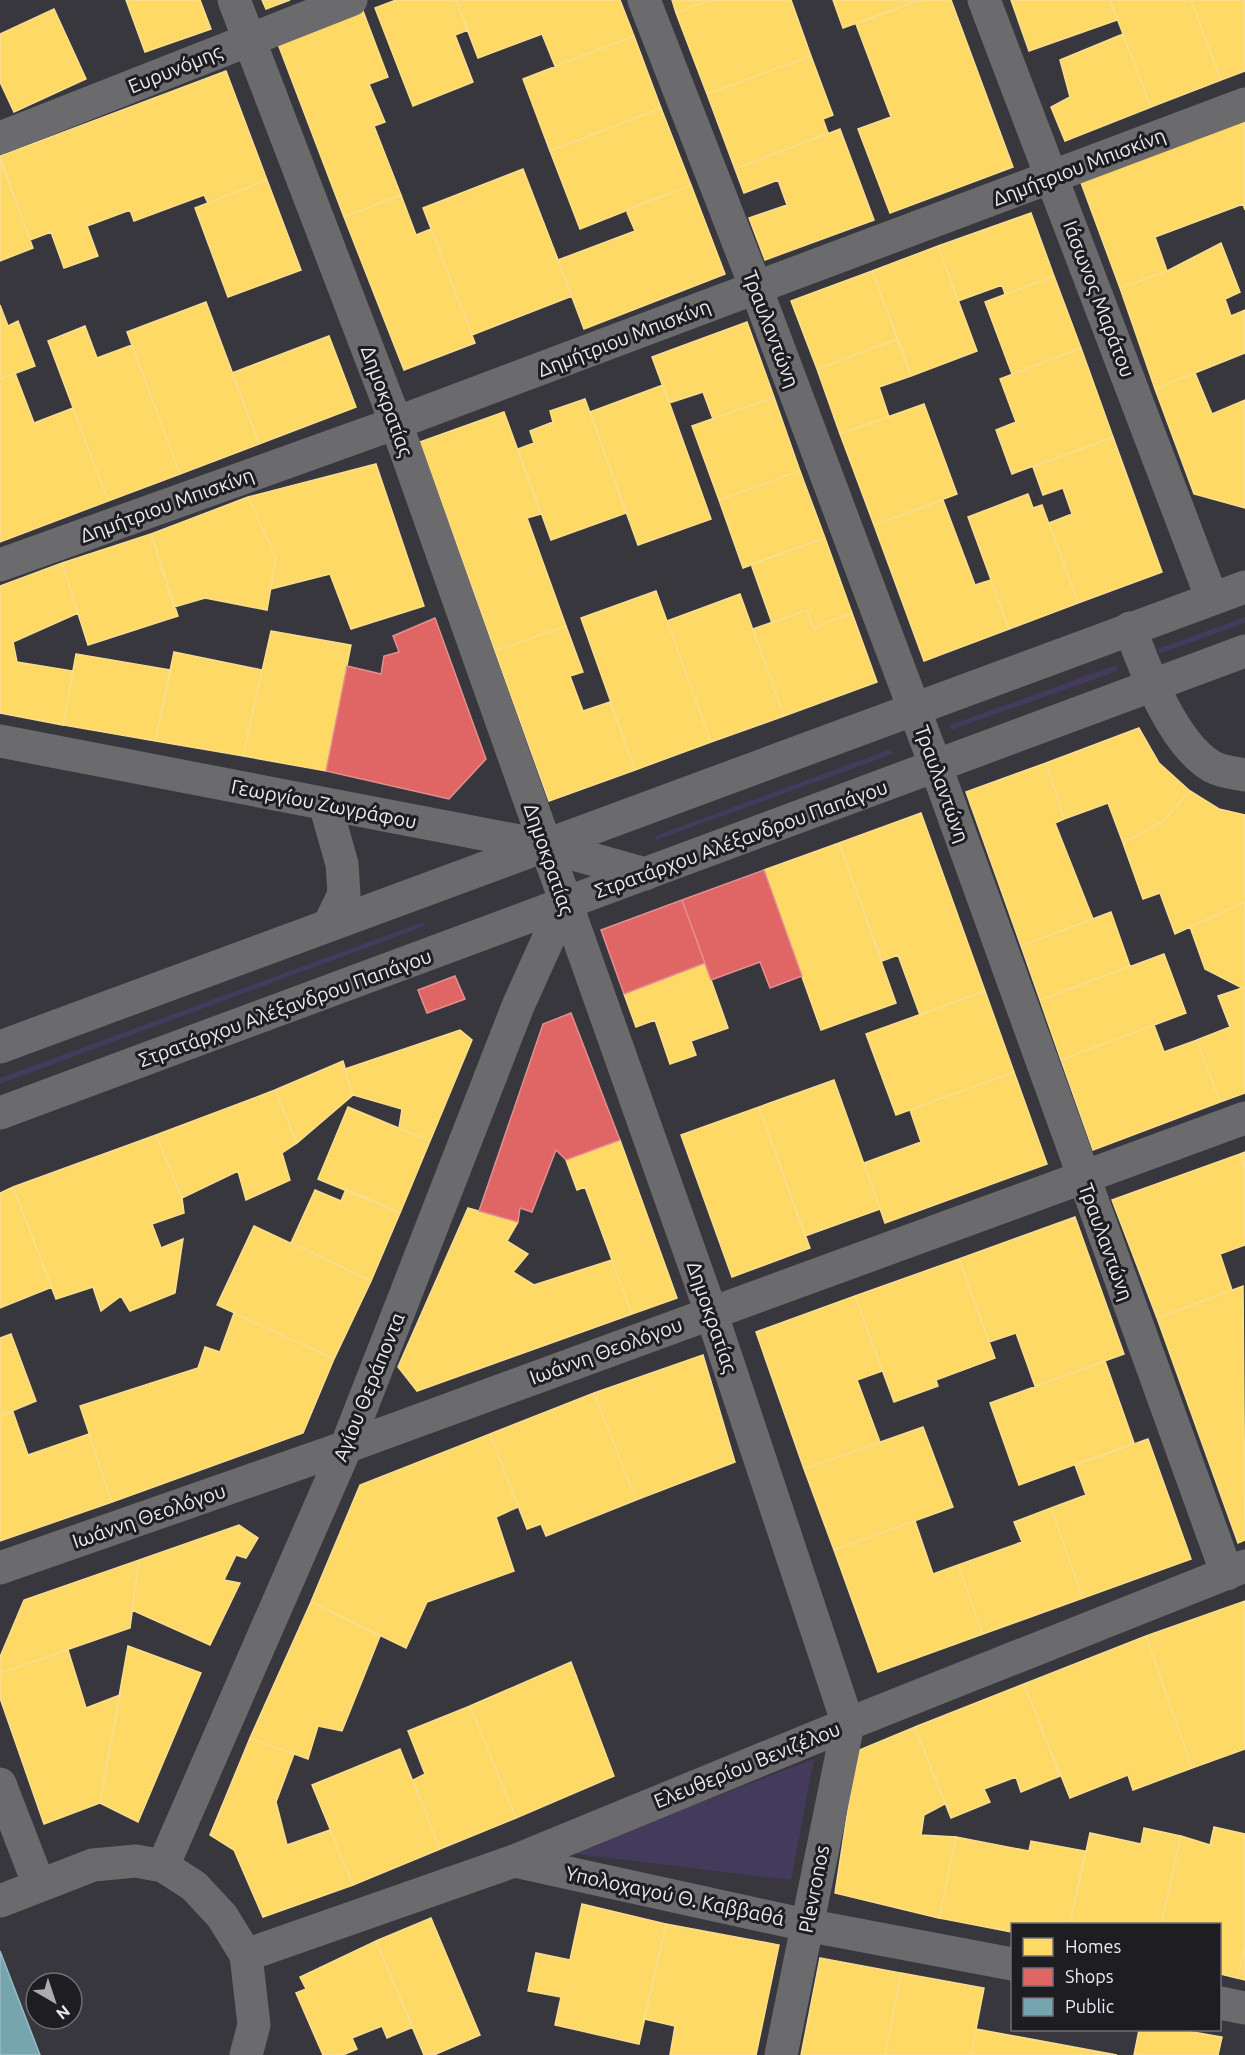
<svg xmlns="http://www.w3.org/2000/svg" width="1245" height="2055" font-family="Ubuntu,sans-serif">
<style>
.green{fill:#433a5c}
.homes{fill:#ffd966;stroke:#f9de90;stroke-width:1.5}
.shops{fill:#e06666;stroke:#e48e90;stroke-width:1.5}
.public{fill:#76a5af;stroke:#99bac3;stroke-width:1.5}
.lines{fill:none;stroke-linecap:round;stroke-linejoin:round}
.minor{stroke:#6b6b6d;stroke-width:33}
.labels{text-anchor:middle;stroke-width:6;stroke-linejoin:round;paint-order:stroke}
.street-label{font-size:20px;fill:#eceaf1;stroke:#1e1d22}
</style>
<rect width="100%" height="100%" fill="#38373d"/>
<!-- green -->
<path class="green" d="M1245,617V623L1159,654L1157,649Z
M1116,665L1118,671L951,730L950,725Z
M891,749L893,754L656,840L655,836Z
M423,922L425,926L0,1084V1078Z
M814,1759L791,1880L569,1853Z"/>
<!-- homes -->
<path class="homes" d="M126,0H200L211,29L145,52Z
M262,0H290L266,9Z
M396,0H456L468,30L455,35L473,82L413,106L375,8Z
M456,0H620L634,36L555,66L542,34L478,58Z
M672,0H710L676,13Z
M710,0H791L811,56L707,94L676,13Z
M833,0H920L843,28Z
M920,0H951L1013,167L890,213L858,129L891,117L856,24Z
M1011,0H1110L1117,20L1029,51Z
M1110,0H1191L1221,80L1151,107Z
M1191,0H1245V71L1221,80Z
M54,9L86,79L14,112L0,82V34Z
M363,11L388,77L369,84L385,122L374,126L401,195L344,217L278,44Z
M1123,34L1151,107L1065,141L1051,107L1070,97L1060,60Z
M634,36L661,108L550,151L523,79Z
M811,56L833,115L823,119L828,133L735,169L707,94Z
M226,71L267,180L208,203L204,195L134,221L130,210L87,226L98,256L64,268L51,232L30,240L0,156Z
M661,108L691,185L580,229L550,151Z
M1245,119V210L1243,204L1155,237L1167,271L1120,288L1080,180Z
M840,129L874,220L765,260L749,218L787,205L778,180L744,193L735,169Z
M0,159L33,248L0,261Z
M523,169L572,296L472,335L423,208Z
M267,180L301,270L228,297L195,208Z
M691,185L725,274L584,329L558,260L635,231L626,210Z
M401,195L416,235L431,229L475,343L404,370L344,217Z
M1031,213L1054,276L1005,294L1002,285L958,301L938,246Z
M1221,243L1240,292L1225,299L1231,316L1245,310V353L1155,389L1120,288L1167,271Z
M938,246L977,351L911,376L872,271Z
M872,271L898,339L817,369L791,301Z
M1054,276L1081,348L1012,374L985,302Z
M206,302L259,444L180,474L127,332Z
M0,305L8,326L18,321L35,366L0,379Z
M747,322L774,397L713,419L703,392L669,403L652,357Z
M85,326L97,358L132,345L180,474L108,501L48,341Z
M329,336L356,407L259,444L232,373Z
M898,339L911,376L879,387L889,417L840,434L817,369Z
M1081,348L1113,437L1012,474L996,430L1016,422L1000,379Z
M15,373L34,423L73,408L108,501L0,542V379Z
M1195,373L1212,414L1245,400V508L1194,494L1155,389Z
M663,385L711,519L638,545L590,412Z
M774,397L800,471L719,500L692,426Z
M585,399L626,513L551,540L518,449L534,443L530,431L553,422L550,411Z
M924,404L957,494L874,525L840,434Z
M504,412L541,514L527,518L566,626L495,651L420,442Z
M1113,437L1162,572L1078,603L1049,523L1072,514L1063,488L1043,495L1033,467Z
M376,464L424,606L351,629L330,574L271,589L276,558L248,497Z
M800,471L825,538L743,568L719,500Z
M1028,494L1033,508L1042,505L1078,603L1009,629L968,517Z
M248,497L276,558L267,610L205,598L174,607L151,534Z
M943,500L975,585L991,580L1009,629L924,661L874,525Z
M151,534L178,616L88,645L62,563Z
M825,538L852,613L813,628L807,610L772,623L751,564Z
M62,563L78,613L13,642L17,662L73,671L63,725L0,713V586Z
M656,591L711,742L635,770L581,618Z
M740,594L784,716L711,742L667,621Z
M807,610L813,628L852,613L877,682L784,716L753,629Z
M566,626L583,672L570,676L583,711L610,702L635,770L549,801L495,651Z
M271,631L351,645L326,771L243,756Z
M174,652L262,670L243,756L155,741Z
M76,654L171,670L155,741L63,725Z
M1139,728L1159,763L1190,791L1163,821L1123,843L1108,803L1064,819L1046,763Z
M1046,763L1064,819L1055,823L1093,919L1021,946L966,792Z
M1190,791L1219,809L1245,815V902L1175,934L1160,893L1143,899L1123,843L1163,821Z
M921,813L985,991L920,1015L898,955L882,961L839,843Z
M839,843L896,1003L821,1030L764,870Z
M1245,902V987L1242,988L1205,969L1190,927Z
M1111,912L1130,966L1040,1000L1021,946Z
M1164,954L1186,1013L1061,1060L1040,1000Z
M705,963L728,1028L691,1041L696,1055L670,1064L655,1020L636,1027L624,994Z
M1245,987V1093L1220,1102L1197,1040L1230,1027L1218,996Z
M985,991L1014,1072L896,1115L866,1034Z
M1154,1025L1164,1052L1197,1040L1220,1102L1093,1150L1061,1060Z
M460,1030L472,1040L430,1141L399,1128L402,1109L353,1095L345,1069Z
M343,1061L353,1095L297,1143L275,1090Z
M1014,1072L1047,1164L885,1223L864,1163L921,1142L910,1110Z
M834,1080L880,1209L805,1236L759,1107Z
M275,1090L297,1143L282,1153L290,1180L246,1200L238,1171L182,1198L156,1135Z
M348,1107L430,1141L400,1213L318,1179Z
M759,1107L810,1248L732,1277L681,1135Z
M156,1135L182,1198L184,1213L152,1224L161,1248L183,1239L175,1293L130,1311L121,1296L101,1311L93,1287L56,1299L13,1187Z
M620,1140L677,1298L632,1314L585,1187L577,1190L566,1160Z
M1245,1152V1169L1240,1154Z
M1240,1154L1245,1169V1245L1220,1254L1232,1290L1157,1318L1112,1200Z
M13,1187L52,1287L0,1308V1193Z
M346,1189L400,1213L371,1281L291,1243L315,1190L341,1201Z
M468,1208L518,1222L507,1241L528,1254L513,1272L534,1285L612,1260L632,1314L417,1391L398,1367Z
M1075,1217L1124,1354L1035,1386L1016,1333L989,1342L959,1259Z
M254,1226L371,1281L334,1359L217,1305Z
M959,1259L995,1358L936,1380L938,1386L894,1402L855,1296Z
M1243,1286L1245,1540L1238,1543L1157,1318Z
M855,1296L882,1371L857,1380L880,1442L804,1469L756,1332Z
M234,1313L334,1359L303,1433L112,1502L80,1406L198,1368L205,1347L220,1352Z
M11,1334L36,1401L0,1416V1338Z
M703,1355L735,1462L636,1500L594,1393Z
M1105,1361L1134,1443L1019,1485L990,1403Z
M594,1393L636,1500L546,1536L541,1524L527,1529L490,1434Z
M13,1412L28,1455L89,1434L112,1502L0,1541V1416Z
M923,1427L953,1507L834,1550L804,1469Z
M490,1434L518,1507L496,1517L514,1571L427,1602L406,1648L311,1602L360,1485Z
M1148,1439L1191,1559L1083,1598L1051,1508L1086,1495L1075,1465Z
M1051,1508L1083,1598L983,1634L958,1565L1022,1542L1014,1522Z
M915,1521L933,1574L958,1565L983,1634L878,1672L834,1550Z
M239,1525L258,1538L246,1558L236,1555L224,1580L240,1583L210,1645L132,1610L139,1560Z
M139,1560L130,1628L0,1673V1657L24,1600Z
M1245,1601V1749L1192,1768L1146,1636Z
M311,1602L380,1636L342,1731L318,1726L308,1759L250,1738Z
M1146,1636L1192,1768L1133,1790L1128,1775L1070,1798L1024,1684Z
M128,1646L201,1673L138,1822L100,1803Z
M68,1650L86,1708L120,1695L100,1803L44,1824L0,1698V1673Z
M571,1662L614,1776L516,1818L470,1706Z
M1024,1684L1060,1776L1021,1792L1016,1777L984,1789L990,1802L951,1818L915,1727Z
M470,1706L516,1818L440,1849L413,1780L425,1774L408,1731Z
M915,1727L945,1804L924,1815L921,1835L956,1837L939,1918L835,1893L857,1751Z
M250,1738L294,1754L276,1802L287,1845L330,1830L353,1885L263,1917L234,1850L210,1835Z
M400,1749L440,1849L353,1885L312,1785Z
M1214,1827L1245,1834V1946L1237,1978L1220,1974V1924H1161L1181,1836L1210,1845Z
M1144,1828L1181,1836L1161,1924H1070L1090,1833L1141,1844Z
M956,1837L1029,1851L1031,1841L1085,1851L1070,1924H1012V1932L939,1918Z
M582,1904L666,1924L639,2044L555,2025L561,1997L528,1991L536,1953L570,1960Z
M431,1918L480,2035L434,2055H424L376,1941Z
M666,1924L779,1945L756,2055H670L675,2026L644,2019Z
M376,1941L413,2027L387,2038L382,2026L352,2038L357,2049L343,2055H323L296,1993L306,1989L300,1977Z
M1245,1946V1980L1237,1978Z
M820,1958L901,1973L885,2055H801Z
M901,1973L984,1988L971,2055H885Z
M976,2029L1117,2055H971Z
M1139,2030H1181L1222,2037L1218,2055H1134Z"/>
<!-- shops -->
<path class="shops" d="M435,618L486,759L449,799L326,771L347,666L381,674L384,656L399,652L393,636Z
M764,870L802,976L770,988L760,962L711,980L682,900Z
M682,900L705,963L624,994L601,930Z
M455,976L465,999L427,1013L418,990Z
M571,1013L620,1140L566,1160L556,1150L532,1212L520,1208L518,1222L479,1211L543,1024Z"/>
<!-- public -->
<path class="public" d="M0,1951L40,2055H0Z"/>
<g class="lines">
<!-- minor -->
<path class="minor" d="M234,0L396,423L711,1312L848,1724
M644,0L756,288L936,767L1227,1574
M984,0L1212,599
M0,138L351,0
M0,565L396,423L1245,104
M1130,628C1145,669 1173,745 1213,767C1222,772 1235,773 1245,775
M0,741L545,846L645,874
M325,804L342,864L344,894L329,925
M0,1047L1245,587
M0,1113L1245,651
M0,1568L346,1447L1245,1118
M0,1784L39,1885
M514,1861L806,1925L1012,1964
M163,1866L346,1447L518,1006L564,904
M0,1901L93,1865L136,1861L163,1866L194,1886L222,1916L246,1955L254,2025L246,2055
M246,1955L514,1861L848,1724L1245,1566
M1220,2003L1245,2008
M781,2055L848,1724"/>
</g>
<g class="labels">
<!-- street labels -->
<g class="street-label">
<text transform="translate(175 69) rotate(-22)" y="7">Ευρυνόμης</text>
<text transform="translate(1079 167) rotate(-21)" y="7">Δημήτριου Μπισκίνη</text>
<text transform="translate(1099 299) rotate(69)" y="7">Ιάσωνος Μαράτου</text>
<text transform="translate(771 329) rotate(69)" y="7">Τραυλαντώνη</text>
<text transform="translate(624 338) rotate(-21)" y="7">Δημήτριου Μπισκίνη</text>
<text transform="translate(387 401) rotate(70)" y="7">Δημοκρατίας</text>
<text transform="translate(167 505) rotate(-20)" y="7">Δημήτριου Μπισκίνη</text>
<text transform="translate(942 784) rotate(70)" y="7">Τραυλαντώνη</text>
<text transform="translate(324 804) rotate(11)" y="7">Γεωργίου Ζωγράφου</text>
<text transform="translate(741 839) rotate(-20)" y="7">Στρατάρχου Αλέξανδρου Παπάγου</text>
<text transform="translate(549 859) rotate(71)" y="7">Δημοκρατίας</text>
<text transform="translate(285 1008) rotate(-20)" y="7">Στρατάρχου Αλέξανδρου Παπάγου</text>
<text transform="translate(1106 1242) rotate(70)" y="7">Τραυλαντώνη</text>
<text transform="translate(712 1317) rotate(71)" y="7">Δημοκρατίας</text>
<text transform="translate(606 1351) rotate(-20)" y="7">Ιωάννη Θεολόγου</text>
<text transform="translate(369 1387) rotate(-68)" y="7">Αγίου Θεράποντα</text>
<text transform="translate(149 1516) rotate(-19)" y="7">Ιωάννη Θεολόγου</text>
<text transform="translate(747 1765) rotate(-22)" y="7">Ελευθερίου Βενιζέλου</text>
<text transform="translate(814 1889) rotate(-79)" y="7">Plevronos</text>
<text transform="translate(675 1896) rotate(12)" y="7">Υπολοχαγού Θ. Καββαθά</text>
</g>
</g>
<!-- legend -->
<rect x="1011" y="1923" width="210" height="108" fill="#1e1d22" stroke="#706f75" stroke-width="1.5"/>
<rect x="1023" y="1938" width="30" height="18" fill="#ffd966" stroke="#706f75" stroke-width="1.5"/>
<text x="1065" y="1953" font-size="18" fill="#eceaf1">Homes</text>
<rect x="1023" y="1968" width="30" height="18" fill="#e06666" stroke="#706f75" stroke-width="1.5"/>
<text x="1065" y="1983" font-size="18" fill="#eceaf1">Shops</text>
<rect x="1023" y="1998" width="30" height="18" fill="#76a5af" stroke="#706f75" stroke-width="1.5"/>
<text x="1065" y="2013" font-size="18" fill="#eceaf1">Public</text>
<!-- north arrow -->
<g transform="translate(54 2001) rotate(141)"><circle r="28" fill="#1e1d22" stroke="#706f75" stroke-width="1.5"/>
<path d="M0-4.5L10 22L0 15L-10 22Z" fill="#adabb2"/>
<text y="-9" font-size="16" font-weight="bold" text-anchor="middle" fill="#eceaf1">N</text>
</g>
</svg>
